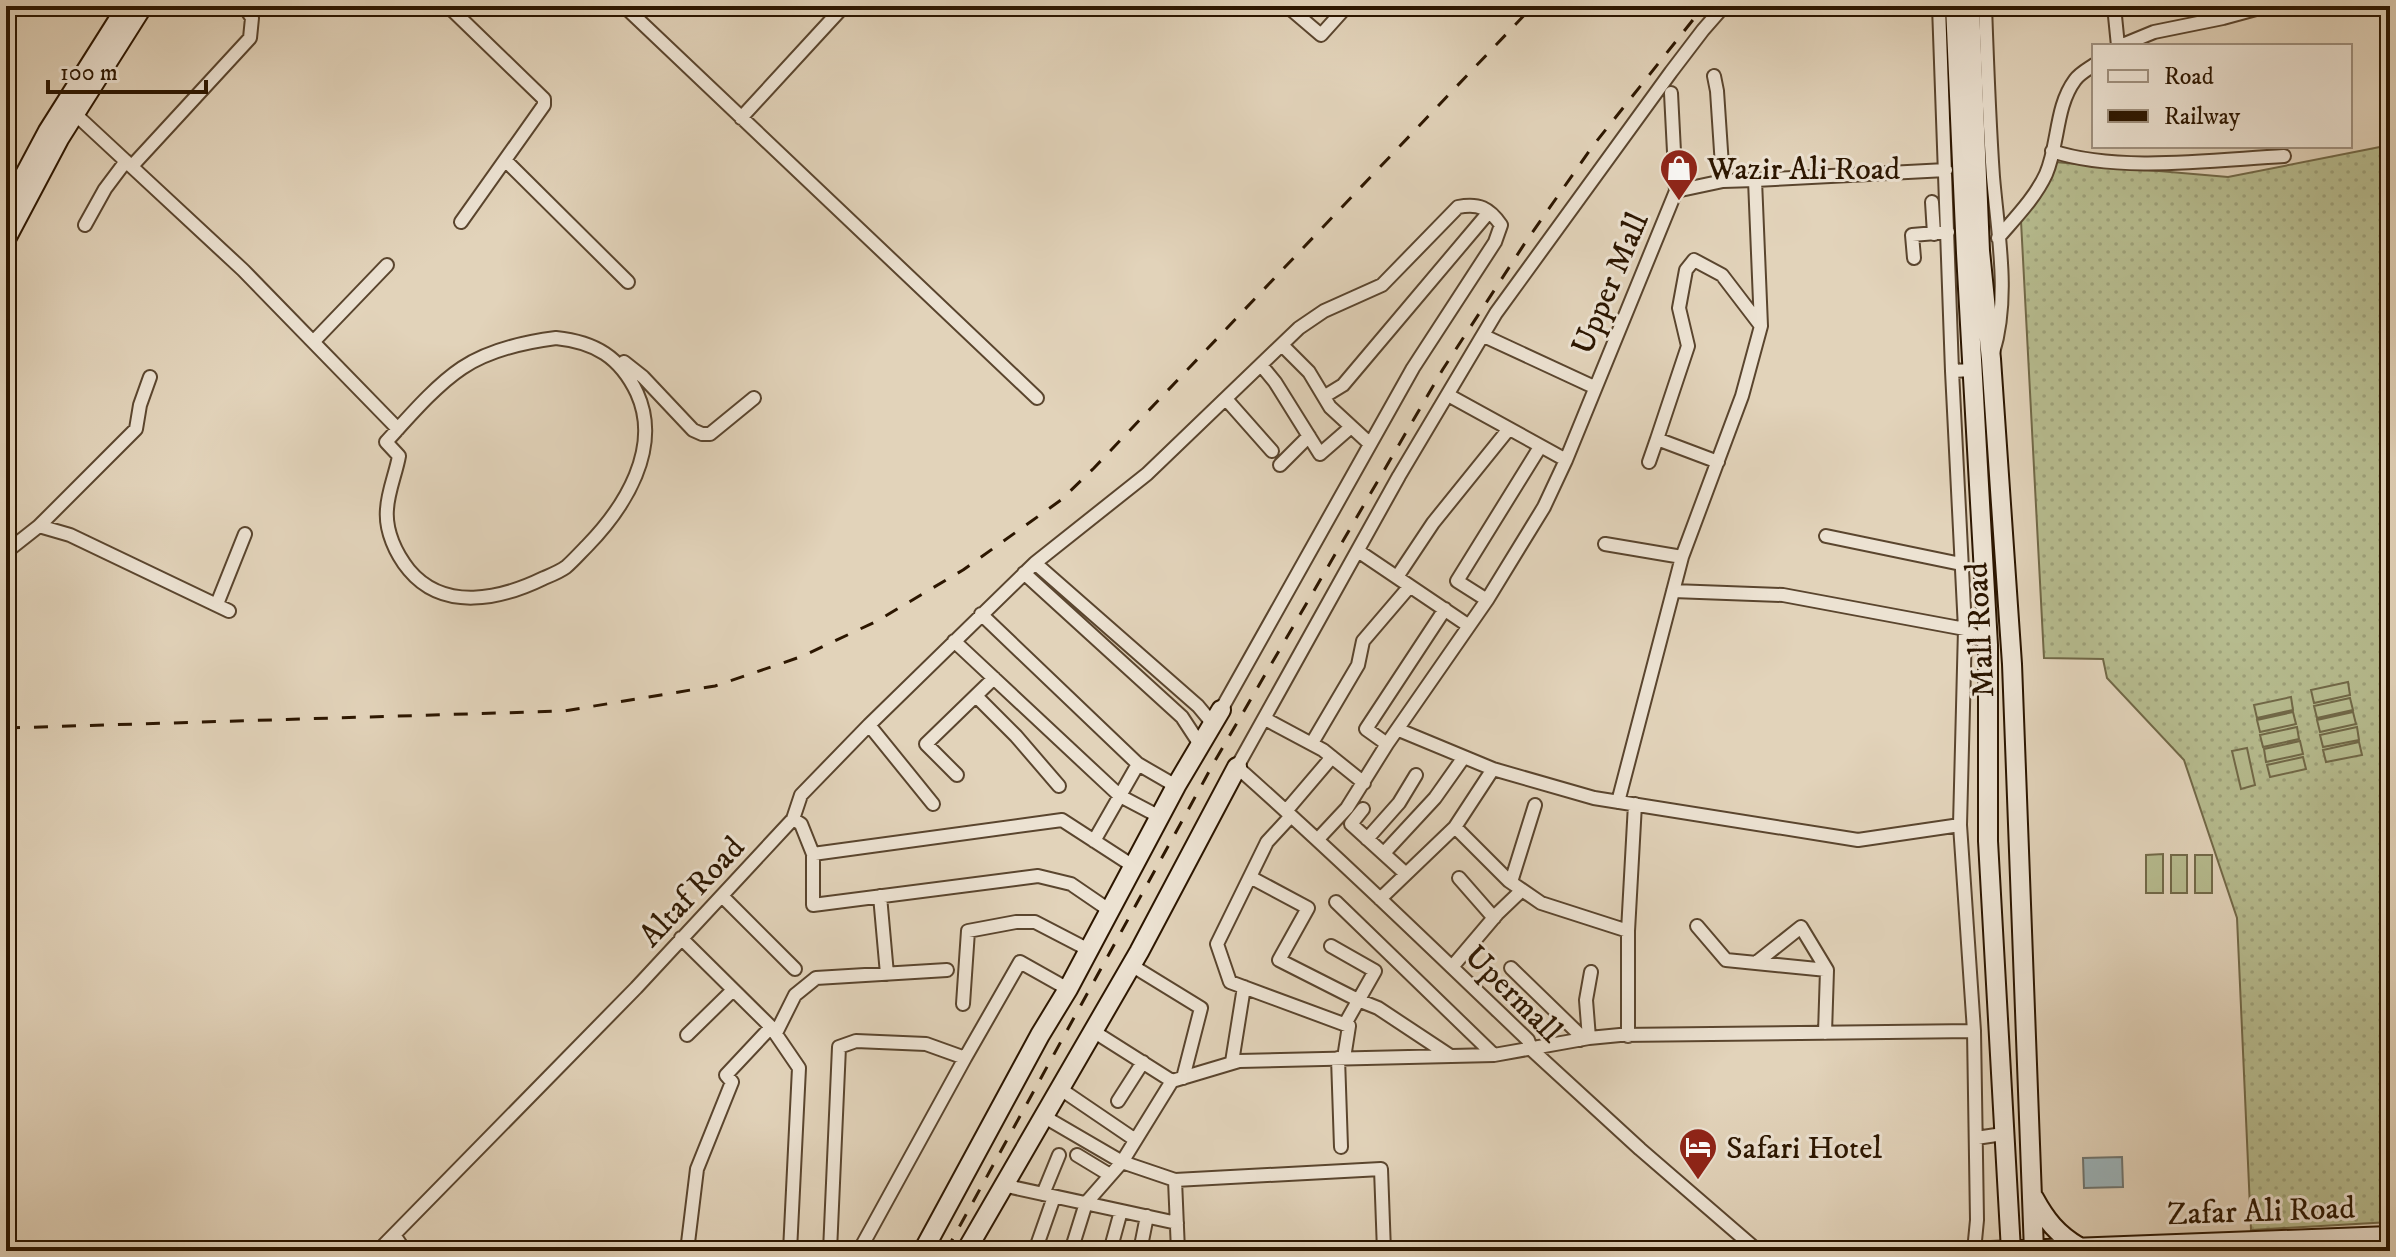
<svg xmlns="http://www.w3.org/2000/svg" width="2396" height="1257" font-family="'IM FELL DW Pica',serif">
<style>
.grass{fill:url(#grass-dots);stroke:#716847;stroke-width:2}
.park{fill:#b6bb8e;stroke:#716847;stroke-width:2}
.water{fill:#9bb4bb;stroke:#6f7570;stroke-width:2}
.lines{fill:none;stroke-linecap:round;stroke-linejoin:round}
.street-casing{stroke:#5a452e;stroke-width:16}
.secondary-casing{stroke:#2c1600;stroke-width:22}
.street{stroke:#ece2d2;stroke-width:12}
.secondary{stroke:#ece2d2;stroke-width:18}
.rail{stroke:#2c1600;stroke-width:3;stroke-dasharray:14 14;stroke-linecap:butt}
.labels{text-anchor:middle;stroke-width:6;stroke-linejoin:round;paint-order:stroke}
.poi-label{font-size:32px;fill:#2c1600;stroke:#ece2d2;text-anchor:start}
.street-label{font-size:32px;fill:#2c1600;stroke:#ece2d2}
</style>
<defs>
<pattern id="grass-dots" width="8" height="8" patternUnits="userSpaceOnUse" patternTransform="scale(2)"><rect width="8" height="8" fill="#b6bb8e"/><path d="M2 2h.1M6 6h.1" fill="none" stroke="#9da079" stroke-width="1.8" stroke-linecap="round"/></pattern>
</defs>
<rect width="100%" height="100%" fill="#e2d3ba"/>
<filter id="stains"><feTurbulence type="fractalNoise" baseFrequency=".0025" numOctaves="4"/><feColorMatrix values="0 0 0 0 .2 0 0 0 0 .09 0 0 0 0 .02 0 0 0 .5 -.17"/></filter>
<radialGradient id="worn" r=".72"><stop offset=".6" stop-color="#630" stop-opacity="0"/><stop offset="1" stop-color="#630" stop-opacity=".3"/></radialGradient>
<!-- grass -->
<path class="grass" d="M2390,145V1222L2251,1230L2237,918L2184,760L2107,678L2103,659L2044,658L2020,202L2055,162L2228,177Z"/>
<!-- park -->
<path class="park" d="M2348,682L2350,695L2314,703L2311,690Z
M2291,697L2293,710L2257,718L2254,705Z
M2350,698L2353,710L2317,718L2314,706Z
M2293,712L2296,724L2260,732L2257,720Z
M2353,712L2356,724L2320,732L2317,720Z
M2297,727L2299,739L2263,747L2260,735Z
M2357,727L2359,740L2323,747L2320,735Z
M2300,741L2303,754L2266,762L2264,749Z
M2359,742L2362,755L2326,762L2323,750Z
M2247,748L2255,785L2241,789L2232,751Z
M2303,757L2306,769L2270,777L2267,765Z
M2163,854V893H2146V855Z
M2171,855H2187V893H2171Z
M2195,855H2212V893H2195Z"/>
<!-- water -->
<path class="water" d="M2122,1157L2123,1187L2084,1188L2083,1158Z"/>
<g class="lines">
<defs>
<path id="street" d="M448,6L544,99V105L461,222
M624,6L1037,398
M1287,6L1321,35L1347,6
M1724,6L1703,30L1671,72L1496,313L1399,476L1237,767C1336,855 1432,948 1528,1040L1531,1049L1640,1149L1758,1251
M1939,6L1952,371L1973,370
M1985,6C1987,63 1989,120 1993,177C1998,235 2010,297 1993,353
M2114,6L2118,46
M2120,46L2154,32L2223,18L2267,6
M1714,76L1717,91L1723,181
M1671,93L1676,191
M74,113L243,270L398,429
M741,118L844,6
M2052,151C2118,173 2213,160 2284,156
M506,161L628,282
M132,166L250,38L252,18L244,6
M1755,180L1946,170
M1932,202L1934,234
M85,225L105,189L126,161
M1998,238C2015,218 2035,198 2046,174C2059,144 2055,107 2075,80C2079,74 2088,69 2094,65
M1914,258L1912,235L1948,232
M1484,336L1594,387
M556,338C595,342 620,357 637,393C662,448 625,507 587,546C580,553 573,561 566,567C559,572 551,575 544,578C501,599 444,612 409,570C396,554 385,531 387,509C388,491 396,473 399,456L386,442C408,418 435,386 462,368C489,350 525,342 556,338Z
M314,341L387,265
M1282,345L1309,372L1330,407L1369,443
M624,362L643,377L693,430L702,434H710L754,398
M1261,365L1275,382L1320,454L1351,427
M1952,371L1965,629L1960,825L1974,1031L1977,1220L1974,1251
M1448,395L1566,460
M1325,396L1343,385L1489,212
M1226,399L1272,451
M1649,462L1657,439
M1718,462L1657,439L1688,346L1679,308L1686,270L1694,260L1722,275L1761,326
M1280,465L1309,436
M39,526L136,429L140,405L150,377
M1826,536L1961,564
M1605,544L1682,557
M1358,551L1469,626
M6,552L39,526L70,535L229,611
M1035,563L1198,706L1213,724
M1024,573L1182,717L1201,746
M1397,577L1433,523L1508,430
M1673,591L1783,595L1965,629L1988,645
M1487,600L1457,581L1540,447
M217,604L245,534
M981,614L1138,764L1176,786
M954,641L1120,796L1160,817
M976,696L1016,736L1059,786
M1265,719L1323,750L1364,783
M869,725L933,804
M1399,730L1493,769L1594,798L1858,840L1960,825
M1312,743L1358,665L1363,641L1410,586
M1387,744L1366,729L1445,609
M957,775L926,744L994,678
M1363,809L1351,824L1406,874
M1286,811L1332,757
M1291,816L1267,842L1217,944L1230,982L1349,1026L1344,1058
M793,819L801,824L813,854L1062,820L1133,866
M1455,827L1509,881L1541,903L1628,931
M1318,839L1347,808L1387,744L1487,600L1544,507L1566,460L1676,191L1723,181L1755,180L1761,326L1742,396L1682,557L1618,802
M1367,839L1399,803L1416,775
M1094,841L1138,764
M1384,853L1435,798L1464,757
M813,854V905L1038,876L1071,884L1109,910
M1250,877L1308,908L1279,960L1358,1000L1378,1008L1449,1055
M1459,878L1494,918
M1511,882L1535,805
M722,896L795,969
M880,896L887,974
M1380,899L1455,827L1493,769
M1336,902L1494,1055
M1697,926L1726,960L1827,970
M681,938L771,1027L726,1075L732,1082L697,1169L687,1251
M1331,946L1375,971L1345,1024
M1757,962L1801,927L1827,970L1825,1033
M1131,965L1201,1008L1183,1078
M1452,967L1497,914L1522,890
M1511,968L1578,1033L1580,1040
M963,1004L968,931L1016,922H1035L1089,950
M771,1027L799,1068L790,1251
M1093,1031L1172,1081
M776,1033L795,995L816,978L947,970
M687,1035L733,990
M1628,1036V931L1635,804
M1589,1038L1586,1000L1591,972
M965,1058L1020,962L1068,989
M1338,1058L1341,1147
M1232,1062L1244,987
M1059,1088L1134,1139
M1118,1101L1143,1062
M1043,1116L1122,1162L1175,1180L1178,1251
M1976,1138L2003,1134
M1077,1155L1110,1175
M1175,1180L1381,1169L1384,1251
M1002,1185L1177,1223
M1043,1194L1059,1155
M394,1235L405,1251
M378,1251L636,988L793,819L801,795L869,725L1035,563L1147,474L1299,328L1324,311L1382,285L1458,207C1479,203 1489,208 1501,225L1495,242L1413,368L1221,710
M830,1251L839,1047L856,1041L926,1044L965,1058L859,1251
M1035,1251L1054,1197
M1071,1251L1086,1203L1122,1162L1172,1081L1239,1061L1494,1055L1589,1038L1620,1035L1974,1031
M1110,1251L1121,1211
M1140,1251L1147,1216"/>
<path id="secondary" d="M1955,6L1966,253L1988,645V841L2011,1251
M1970,6L1980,251L1991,359L2012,664L2034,1251
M6,210L48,131L127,6
M6,239L59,139L143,6
M2034,1198C2046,1220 2057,1234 2079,1247
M923,1251L1040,1035L1068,989L1176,786L1221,710
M966,1251L1139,952L1237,767
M1991,1251L2390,1236"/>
</defs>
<!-- street casing -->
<use href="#street" class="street-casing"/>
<!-- secondary casing -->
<use href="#secondary" class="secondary-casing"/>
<!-- street -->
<use href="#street" class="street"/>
<!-- secondary -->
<use href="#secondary" class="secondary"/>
<!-- rail -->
<path class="rail" d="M6,728L564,711L715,686L803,656L877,621L963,570L1061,500L1094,468L1533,6
M946,1251L1216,759L1443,369L1525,243L1592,147L1704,6"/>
</g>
<!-- icons -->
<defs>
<symbol id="shop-pin" viewBox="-11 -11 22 30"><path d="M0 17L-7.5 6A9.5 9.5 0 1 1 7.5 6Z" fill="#8f2418" stroke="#ece2d2"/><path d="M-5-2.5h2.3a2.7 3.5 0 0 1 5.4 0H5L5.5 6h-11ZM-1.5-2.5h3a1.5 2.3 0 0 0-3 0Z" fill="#fff"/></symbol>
<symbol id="hotel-pin" viewBox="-11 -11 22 30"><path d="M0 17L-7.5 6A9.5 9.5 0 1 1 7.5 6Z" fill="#8f2418" stroke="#ece2d2"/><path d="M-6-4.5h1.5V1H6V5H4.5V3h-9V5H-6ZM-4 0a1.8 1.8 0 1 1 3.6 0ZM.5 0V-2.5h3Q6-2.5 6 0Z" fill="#fff"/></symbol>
</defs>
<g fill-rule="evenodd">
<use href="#shop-pin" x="1657" y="146" width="44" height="60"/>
<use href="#hotel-pin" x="1676" y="1125" width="44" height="60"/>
</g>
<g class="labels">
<!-- poi labels -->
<g class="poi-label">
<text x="1707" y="179">Wazir Ali Road</text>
<text x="1726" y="1158">Safari Hotel</text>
</g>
<!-- street labels -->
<g class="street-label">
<text transform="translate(1609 283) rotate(-67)" y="11">Upper Mall</text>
<text transform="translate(1979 630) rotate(-93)" y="11">Mall Road</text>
<text transform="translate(691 891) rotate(-47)" y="11">Altaf Road</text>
<text transform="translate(1514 993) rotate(45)" y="11">Upermall</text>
<text transform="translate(2261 1210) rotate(-2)" y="11">Zafar Ali Road</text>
</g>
</g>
<!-- margin -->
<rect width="2396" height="1257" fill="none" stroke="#e2d3ba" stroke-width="32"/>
<rect x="8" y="8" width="2380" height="1241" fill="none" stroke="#2c1600" stroke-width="4"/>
<rect x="16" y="16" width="2364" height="1225" fill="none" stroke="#2c1600" stroke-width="2"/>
<!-- legend -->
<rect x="2092" y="44" width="260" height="104" fill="#ece2d2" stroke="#9f907e" stroke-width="2"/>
<rect x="2108" y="70" width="40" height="12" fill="#ece2d2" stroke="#9f907e" stroke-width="2"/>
<text x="2164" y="84" font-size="24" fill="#2c1600">Road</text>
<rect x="2108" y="110" width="40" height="12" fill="#2c1600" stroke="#9f907e" stroke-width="2"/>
<text x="2164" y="124" font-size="24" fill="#2c1600">Railway</text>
<!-- scale -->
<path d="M48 80v12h158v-12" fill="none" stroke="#2c1600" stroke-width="4"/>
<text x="60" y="80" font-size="24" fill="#2c1600" stroke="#ece2d2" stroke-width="6" paint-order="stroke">100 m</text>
<rect width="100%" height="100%" filter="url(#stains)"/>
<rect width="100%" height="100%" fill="url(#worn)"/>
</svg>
